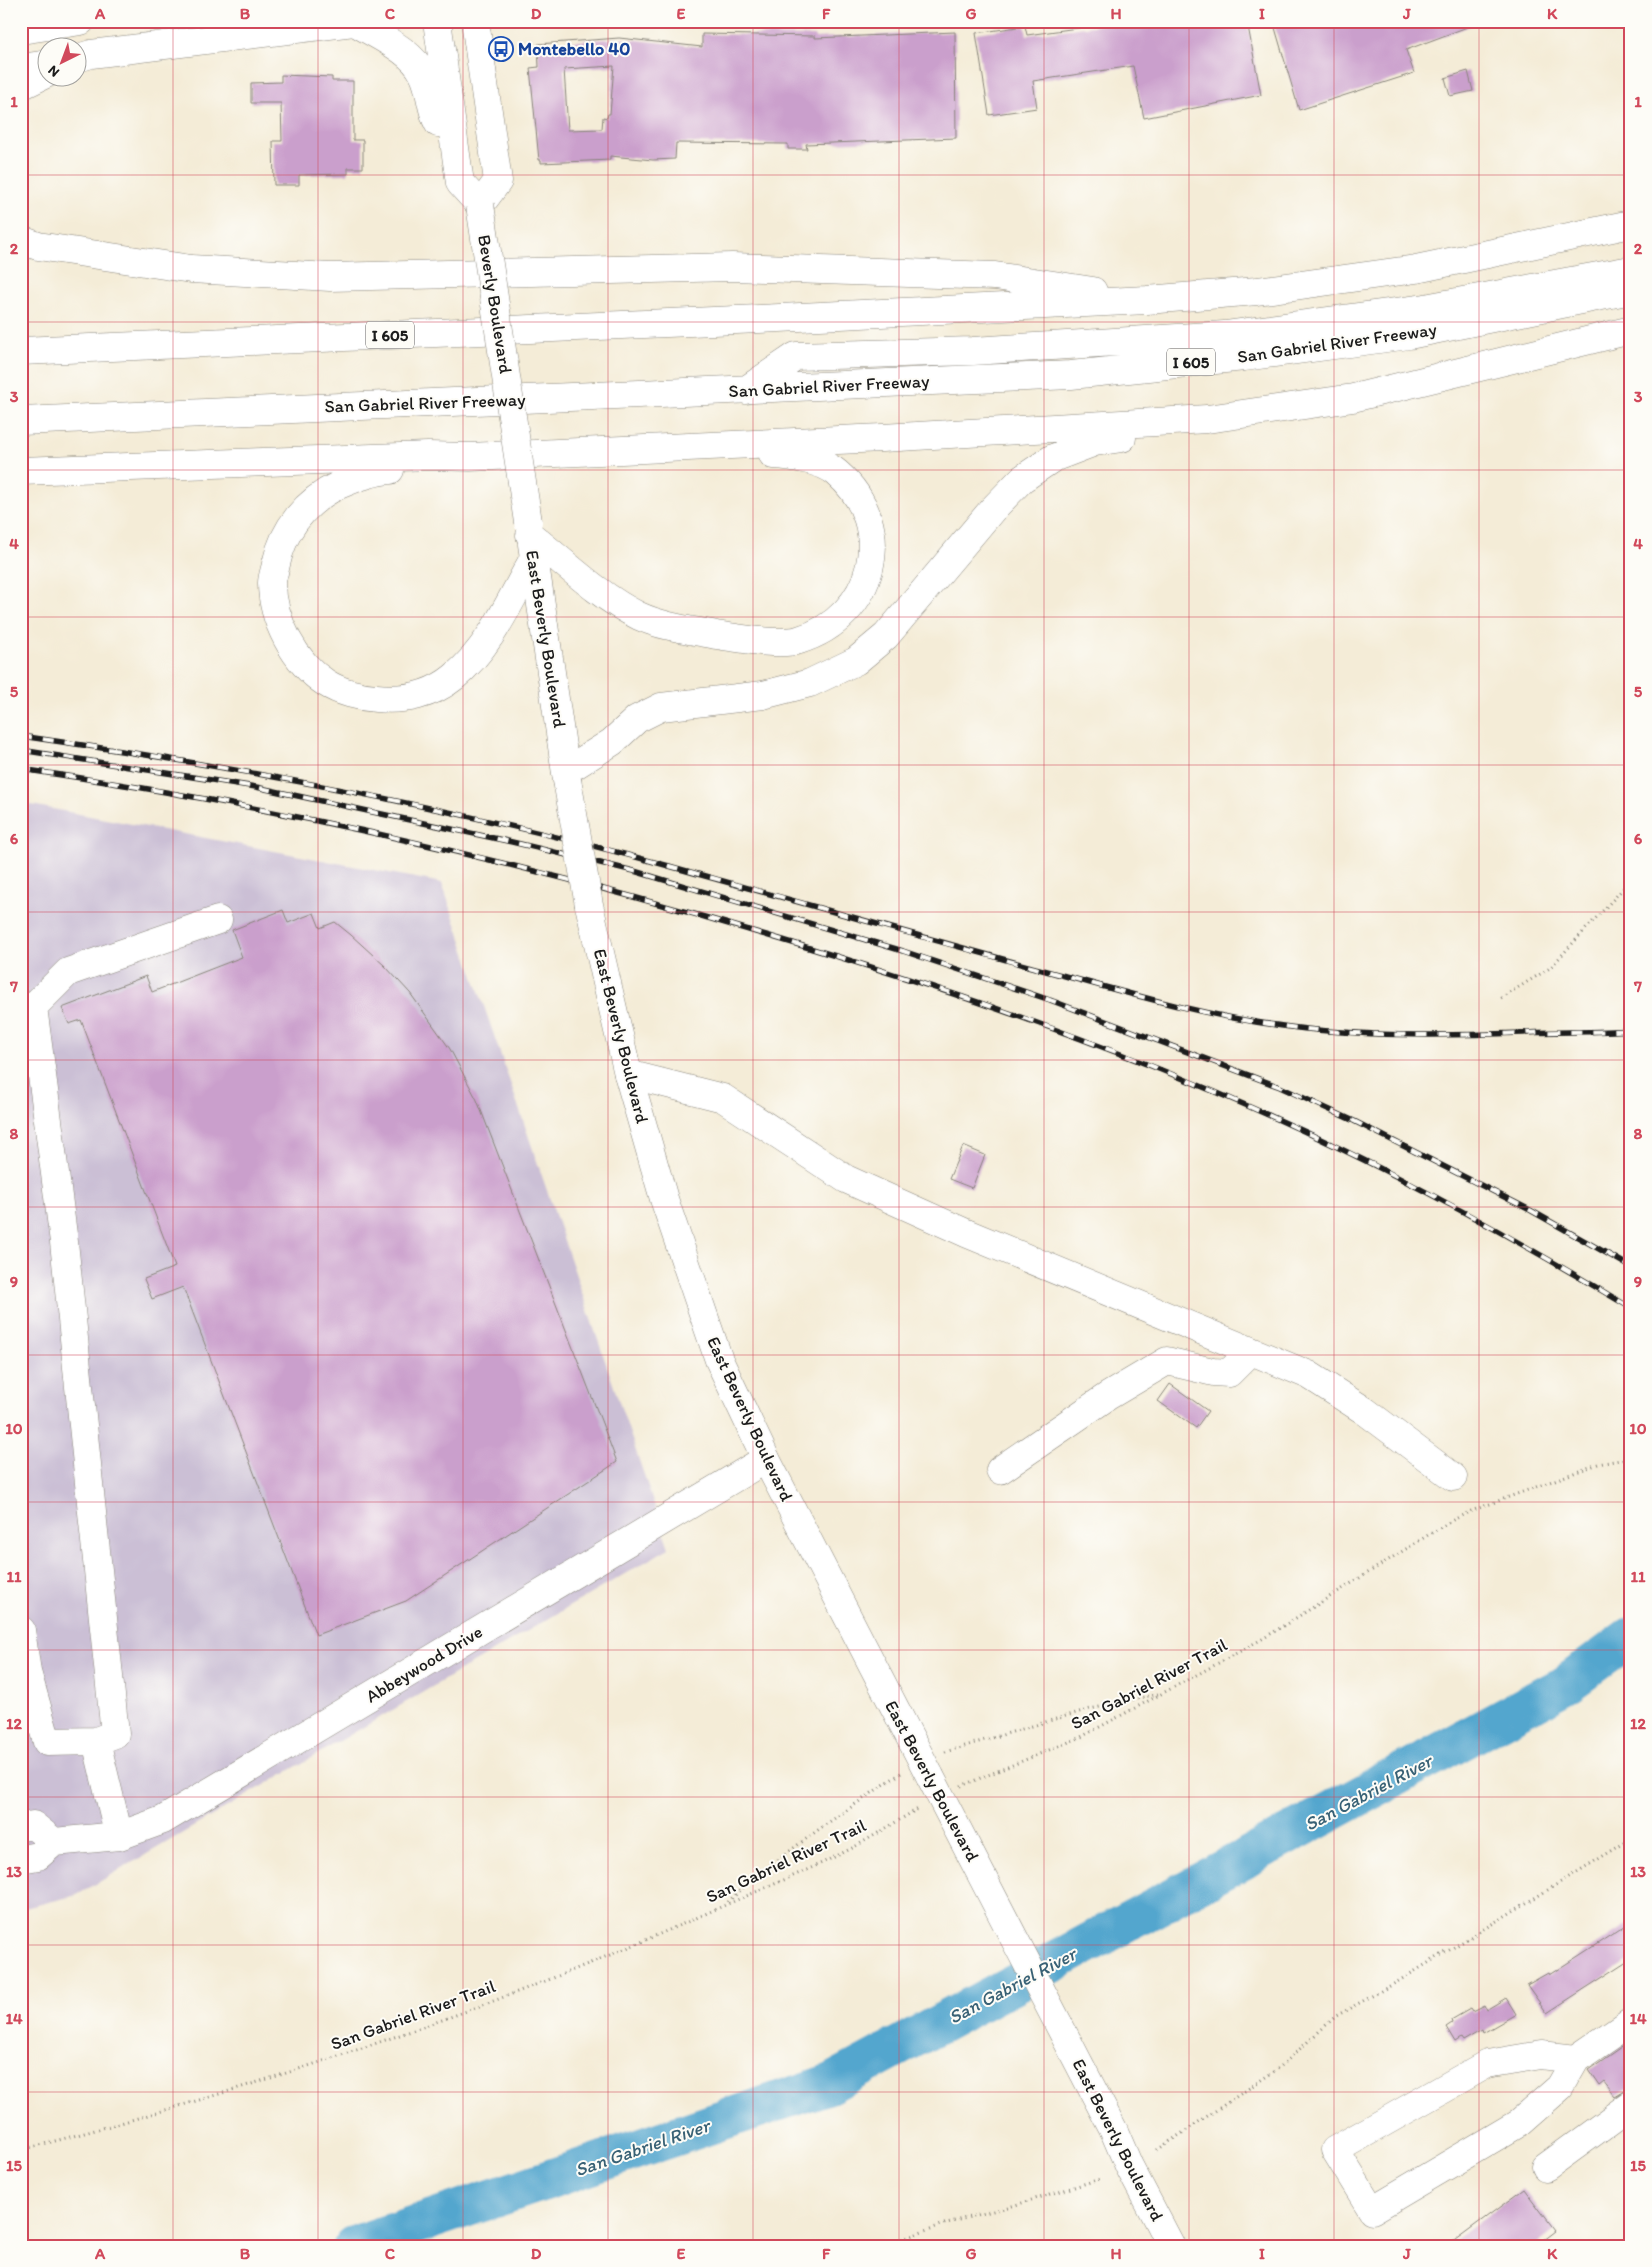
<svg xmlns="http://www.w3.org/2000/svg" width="1652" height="2267" font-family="Itim,sans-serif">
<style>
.industrial{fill:#cbbfd5}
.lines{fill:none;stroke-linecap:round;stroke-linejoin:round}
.river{stroke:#53a6ce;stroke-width:40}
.building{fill:#ca9fcc;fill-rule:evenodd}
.minor-casing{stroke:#88847a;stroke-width:29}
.major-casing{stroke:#88847a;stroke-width:29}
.highway-casing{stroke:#88847a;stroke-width:29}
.path{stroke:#88847a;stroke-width:3;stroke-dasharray:1 4;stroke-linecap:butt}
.minor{stroke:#fff;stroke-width:28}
.major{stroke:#fff;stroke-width:28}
.highway{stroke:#fff;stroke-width:28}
.rail-casing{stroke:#1c1c1c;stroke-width:5.5}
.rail{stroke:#fdfcf7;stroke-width:4;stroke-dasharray:11;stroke-linecap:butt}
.major-bridge-casing{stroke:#88847a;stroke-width:29;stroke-linecap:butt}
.major-bridge{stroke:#fff;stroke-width:28}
.grid{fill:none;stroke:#d1495b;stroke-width:1;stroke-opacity:0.55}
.labels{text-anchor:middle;stroke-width:4;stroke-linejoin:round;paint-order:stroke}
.shield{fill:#fdfcf7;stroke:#605f5e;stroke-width:1}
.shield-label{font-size:16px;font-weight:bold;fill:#1c1c1c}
.transit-label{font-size:18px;font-weight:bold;fill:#164399;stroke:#fdfcf7;text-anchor:start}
.street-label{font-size:18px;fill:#1c1c1c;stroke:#fdfcf7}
.water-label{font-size:19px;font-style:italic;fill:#386175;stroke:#fdfcf7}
.neatline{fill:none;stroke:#d1495b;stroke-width:2}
.grid-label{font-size:16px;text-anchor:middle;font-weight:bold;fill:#d1495b}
</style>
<rect width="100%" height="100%" fill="#fdfcf7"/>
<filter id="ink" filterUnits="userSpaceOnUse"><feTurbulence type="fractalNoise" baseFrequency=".02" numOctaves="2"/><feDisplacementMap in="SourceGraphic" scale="10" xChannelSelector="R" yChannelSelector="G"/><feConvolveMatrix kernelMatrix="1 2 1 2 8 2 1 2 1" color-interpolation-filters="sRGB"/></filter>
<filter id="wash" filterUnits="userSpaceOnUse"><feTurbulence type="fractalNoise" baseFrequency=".0096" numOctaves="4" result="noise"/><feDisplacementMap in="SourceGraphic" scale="20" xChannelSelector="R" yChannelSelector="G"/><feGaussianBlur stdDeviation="1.12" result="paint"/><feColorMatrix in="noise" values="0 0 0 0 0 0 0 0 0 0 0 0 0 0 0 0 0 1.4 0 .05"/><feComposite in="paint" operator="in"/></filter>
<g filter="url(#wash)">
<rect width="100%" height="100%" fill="#f4ecd7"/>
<!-- industrial -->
<path class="industrial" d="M21,803L442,883L669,1548L77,1895L21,1909Z"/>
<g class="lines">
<!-- river -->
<path class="river" d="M353,2246L829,2084L1568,1683L1631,1637"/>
</g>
<g id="blocks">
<!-- building -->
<path class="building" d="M1128,21H1247L1261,95L1144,118L1133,66L1033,81L1037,108L989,115L976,33L1025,26L1027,35Z
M1273,21H1478V23L1406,50L1414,73L1299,110Z
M955,32L956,138L806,144L807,149H788V144L676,143L675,159L653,160L610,156V160L541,163V160H539L530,68L539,67L538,44L619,38L702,47V34L815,36V38ZM614,66L610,114H608L607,118L603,117L602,129L568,130L564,69Z
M1468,71L1473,91L1450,96L1445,78Z
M281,75L332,77V81H353V140H363V168H348V174L299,175V185H274L273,141H282L281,103H251V83L281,82Z
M283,910L288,923L314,913L320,928L335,922L351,935L385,966L410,993L450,1049L477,1100L617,1462L406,1601L316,1635L183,1287L152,1299L144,1279L175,1267L81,1020L69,1024L62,1008L146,976L152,992L242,957L232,930Z
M963,1146L985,1155L972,1188L949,1179Z
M1170,1384L1208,1411L1196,1428L1158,1401Z
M1631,1922V1959L1547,2013L1527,1985L1548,1973L1549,1975Z
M1506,1998L1516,2014L1483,2033L1482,2030L1463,2041L1461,2038L1455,2042L1446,2027L1452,2023L1451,2020L1470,2009L1472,2012L1484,2006L1486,2010Z
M1631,2040V2088L1616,2097L1604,2082L1599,2086L1588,2070Z
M1524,2189L1555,2230L1534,2246H1447Z"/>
</g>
</g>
<g filter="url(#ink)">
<use href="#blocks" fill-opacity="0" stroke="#88847a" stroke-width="1"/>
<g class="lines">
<defs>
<path id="minor" d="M21,68L48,64
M628,1074L723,1098L846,1179L966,1233L1309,1375L1365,1411L1453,1477
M1000,1470L1108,1396L1167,1361L1213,1372L1229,1373L1251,1351
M21,1630L27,1672L47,1742L96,1741L119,1836
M96,1741L115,1734L64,1242L33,1007L68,972L218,920
M21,1827L33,1825L54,1842
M21,1859L38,1856L54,1842L119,1836L163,1820L766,1459
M1576,2059L1541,2055L1487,2064L1335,2150L1372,2210L1519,2123L1560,2087L1576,2059L1631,2021
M1546,2167L1631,2105"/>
<path id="major" d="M437,21L460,183L480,205L498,181L475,21
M355,22C377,36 412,50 423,74C431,89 430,108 438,123
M21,30L81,21
M78,58L91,54L362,21
M532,544L567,780
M589,905L628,1074L664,1199L719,1360L766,1459L930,1776
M1114,2131L1129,2166L1171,2246"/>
<path id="highway" d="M21,86L48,73
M21,240L38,246L191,269L330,277L732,267L995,276L1093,291
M21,351L759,319L1147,300L1257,291L1416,269L1631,224
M746,390L796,356L973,351L1225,335L1425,308L1631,270
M21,421L1071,375L1244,357L1409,335L1631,290
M390,470C372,471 355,478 339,485C306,501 284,528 276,564C275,570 272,577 272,583C272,620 295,663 326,683C340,692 360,697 376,698C404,701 432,695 454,677C491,647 511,598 534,558
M21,471L428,456L470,457L882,438L1207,419L1353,398L1631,330
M530,535C564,562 600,597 639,616C663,627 691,630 716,635C737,638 779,646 799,640C875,617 898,526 837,473C822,460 792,456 773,455
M566,771L612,742L637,719L661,707L763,695L810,683L856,661L886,636L992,510L1022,479L1053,458L1095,442L1122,438"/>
</defs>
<!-- minor casing -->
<use href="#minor" class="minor-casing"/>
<!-- major casing -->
<use href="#major" class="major-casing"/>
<!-- highway casing -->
<use href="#highway" class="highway-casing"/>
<!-- path -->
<path class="path" d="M1501,998L1550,968L1631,880
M945,1752L1086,1710L1158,1694
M961,1786L1081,1737L1202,1672L1264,1638L1449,1522L1471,1511L1598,1464L1631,1458
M728,1902L752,1879L822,1827L901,1773
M21,2150C254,2089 483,2013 703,1915C753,1892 805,1873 854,1847C876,1835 898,1820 920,1808
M1157,2150L1279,2068L1336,2016L1397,1982L1631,1839
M883,2246L947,2223L1012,2206L1100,2179"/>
<!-- minor -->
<use href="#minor" class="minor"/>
<!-- major -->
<use href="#major" class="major"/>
<!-- highway -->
<use href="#highway" class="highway"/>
<defs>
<path id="rail" d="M21,736C239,767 457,808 669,866C791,899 913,935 1035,968C1115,989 1194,1014 1276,1025C1357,1037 1442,1036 1523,1033C1559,1031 1595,1033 1631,1030
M21,750L256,787L512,842L634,871L903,951L1050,1000L1280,1087L1354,1121L1530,1210L1631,1267
M21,769C274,805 522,862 766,935C939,986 1110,1044 1275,1118C1398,1173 1516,1239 1631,1308"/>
</defs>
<!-- rail casing -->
<use href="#rail" class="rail-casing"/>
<!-- rail -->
<use href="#rail" class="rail"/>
<defs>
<path id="major-bridge" d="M480,205L528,522
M567,780L589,905
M930,1776L1114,2131"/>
</defs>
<!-- major-bridge casing -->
<use href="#major-bridge" class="major-bridge-casing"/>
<!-- major-bridge -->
<use href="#major-bridge" class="major-bridge"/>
</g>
</g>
<!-- grid -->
<path class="grid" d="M173,21V2246M318,21V2246M463,21V2246M608,21V2246M753,21V2246M899,21V2246M1044,21V2246M1189,21V2246M1334,21V2246M1479,21V2246M21,175H1631M21,322H1631M21,470H1631M21,617H1631M21,765H1631M21,912H1631M21,1060H1631M21,1207H1631M21,1355H1631M21,1502H1631M21,1650H1631M21,1797H1631M21,1945H1631M21,2092H1631"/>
<!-- icons -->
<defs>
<symbol id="bus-ring" viewBox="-11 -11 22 22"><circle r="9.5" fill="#fdfcf7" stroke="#1a4fb4" stroke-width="1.5"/><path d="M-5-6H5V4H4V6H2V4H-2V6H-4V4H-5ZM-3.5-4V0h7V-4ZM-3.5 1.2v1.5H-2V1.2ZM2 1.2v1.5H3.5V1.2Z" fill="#1a4fb4"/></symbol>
</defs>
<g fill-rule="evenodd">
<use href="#bus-ring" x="487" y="35" width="28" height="28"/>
</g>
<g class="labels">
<!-- shield labels -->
<g class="shield">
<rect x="366" y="321.5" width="48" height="27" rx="4"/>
<rect x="1167" y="348.5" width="48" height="27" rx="4"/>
</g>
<g class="shield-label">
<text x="390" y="341">I 605</text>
<text x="1191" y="368">I 605</text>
</g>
<!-- transit labels -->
<g class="transit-label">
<text x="518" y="55">Montebello 40</text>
</g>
<!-- street labels -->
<g class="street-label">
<text transform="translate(495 304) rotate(81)" y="6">Beverly Boulevard</text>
<text transform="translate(1337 343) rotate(-8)" y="6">San Gabriel River Freeway</text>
<text transform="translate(829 386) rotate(-3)" y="6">San Gabriel River Freeway</text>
<text transform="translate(425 403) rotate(-2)" y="6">San Gabriel River Freeway</text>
<text transform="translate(546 639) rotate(81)" y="6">East Beverly Boulevard</text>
<text transform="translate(621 1036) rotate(76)" y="6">East Beverly Boulevard</text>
<text transform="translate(750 1419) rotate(65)" y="6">East Beverly Boulevard</text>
<text transform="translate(424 1664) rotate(-31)" y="6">Abbeywood Drive</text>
<text transform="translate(1149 1684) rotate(-28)" y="6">San Gabriel River Trail</text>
<text transform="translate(932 1781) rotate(62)" y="6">East Beverly Boulevard</text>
<text transform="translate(786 1861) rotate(-25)" y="6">San Gabriel River Trail</text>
<text transform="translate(413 2015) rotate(-20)" y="6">San Gabriel River Trail</text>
<text transform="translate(1118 2140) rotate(63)" y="6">East Beverly Boulevard</text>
</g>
<!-- water labels -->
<g class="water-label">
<text transform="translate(1368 1792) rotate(-28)" y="7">San Gabriel River</text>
<text transform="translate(1012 1985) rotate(-28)" y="7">San Gabriel River</text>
<text transform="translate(642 2147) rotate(-19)" y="7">San Gabriel River</text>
</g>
</g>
<!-- margin -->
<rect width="1652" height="2267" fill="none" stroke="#fdfcf7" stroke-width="55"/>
<!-- north arrow -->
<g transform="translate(62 62) rotate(222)"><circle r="24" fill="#fdfcf7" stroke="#a3a29f"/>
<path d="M0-4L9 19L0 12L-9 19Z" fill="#d1495b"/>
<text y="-8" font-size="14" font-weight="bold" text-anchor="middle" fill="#1c1c1c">N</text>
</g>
<rect x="28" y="28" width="1596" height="2212" class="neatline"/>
<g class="grid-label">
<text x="100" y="19">A</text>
<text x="245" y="19">B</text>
<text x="390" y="19">C</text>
<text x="536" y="19">D</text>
<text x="681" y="19">E</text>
<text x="826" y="19">F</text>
<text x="971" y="19">G</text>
<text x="1116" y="19">H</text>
<text x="1262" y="19">I</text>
<text x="1407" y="19">J</text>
<text x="1552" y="19">K</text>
<text x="14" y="107">1</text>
<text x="1638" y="107">1</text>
<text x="14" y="254">2</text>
<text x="1638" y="254">2</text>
<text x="14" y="402">3</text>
<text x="1638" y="402">3</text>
<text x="14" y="549">4</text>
<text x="1638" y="549">4</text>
<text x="14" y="697">5</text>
<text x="1638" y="697">5</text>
<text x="14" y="844">6</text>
<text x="1638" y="844">6</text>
<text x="14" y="992">7</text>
<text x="1638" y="992">7</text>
<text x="14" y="1139">8</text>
<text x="1638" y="1139">8</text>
<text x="14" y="1287">9</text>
<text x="1638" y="1287">9</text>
<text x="14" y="1434">10</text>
<text x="1638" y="1434">10</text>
<text x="14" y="1582">11</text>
<text x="1638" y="1582">11</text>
<text x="14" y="1729">12</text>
<text x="1638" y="1729">12</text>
<text x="14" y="1877">13</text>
<text x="1638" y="1877">13</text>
<text x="14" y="2024">14</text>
<text x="1638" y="2024">14</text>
<text x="14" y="2171">15</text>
<text x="1638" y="2171">15</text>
<text x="100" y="2259">A</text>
<text x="245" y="2259">B</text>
<text x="390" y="2259">C</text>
<text x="536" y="2259">D</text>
<text x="681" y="2259">E</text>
<text x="826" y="2259">F</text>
<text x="971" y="2259">G</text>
<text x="1116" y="2259">H</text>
<text x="1262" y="2259">I</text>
<text x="1407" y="2259">J</text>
<text x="1552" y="2259">K</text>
</g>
</svg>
